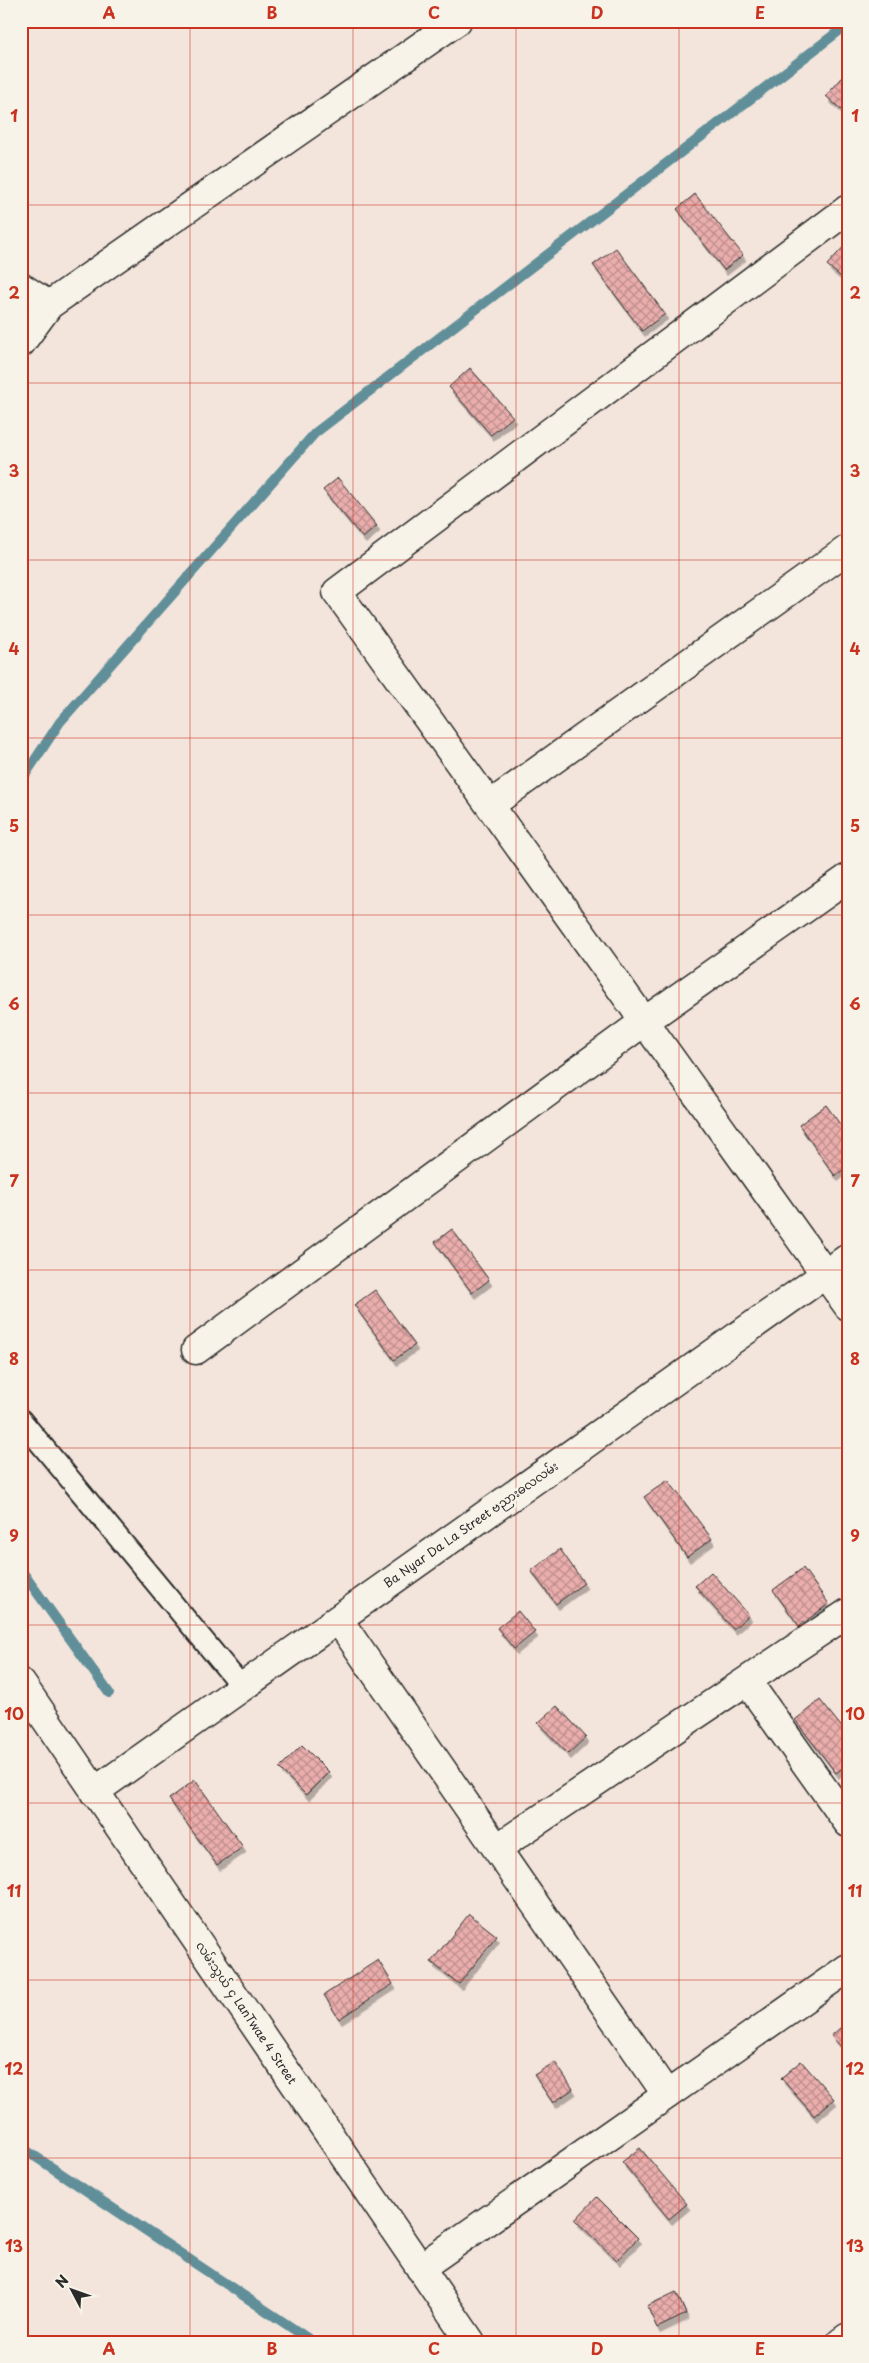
<svg xmlns="http://www.w3.org/2000/svg" width="869" height="2363" font-family="'Playpen Sans','Noto Sans Myanmar',sans-serif">
<style>
.lines{fill:none;stroke-linecap:round;stroke-linejoin:round}
.stream{stroke:#608f99;stroke-width:10}
.building{fill:url(#building-cross-hatch);stroke:#2b2b2b;filter:url(#shadow)}
.service-casing{stroke:#2b2b2b;stroke-width:24}
.minor-casing{stroke:#2b2b2b;stroke-width:31}
.service{stroke:#f7f3e8;stroke-width:20}
.minor{stroke:#f7f3e8;stroke-width:28}
.grid{fill:none;stroke:#c8321e;stroke-width:1;stroke-opacity:0.55}
.labels{text-anchor:middle;stroke-width:5;stroke-linejoin:round;paint-order:stroke}
.street-label{font-size:12px;fill:#2b2b2b;stroke:#f7f3e8}
.neatline{fill:none;stroke:#c8321e;stroke-width:2}
.grid-label{font-size:16px;text-anchor:middle;font-weight:bold;fill:#c8321e}
</style>
<defs>
<pattern id="building-cross-hatch" width="8" height="8" patternUnits="userSpaceOnUse" patternTransform="scale(1.25)"><rect width="8" height="8" fill="#eaaead"/><path d="M0 0l8 8M0 8l8-8" fill="none" stroke="#be8e8d"/></pattern>
<filter id="shadow"><feDropShadow dx="3" dy="5.5" stdDeviation="0" flood-color="#0004"/></filter>
</defs>
<rect width="100%" height="100%" fill="#f4e5dc"/>
<filter id="ink" filterUnits="userSpaceOnUse"><feTurbulence type="fractalNoise" baseFrequency=".02" numOctaves="2"/><feDisplacementMap in="SourceGraphic" scale="10" xChannelSelector="R" yChannelSelector="G"/><feConvolveMatrix kernelMatrix="1 2 1 2 8 2 1 2 1" color-interpolation-filters="sRGB"/></filter>
<g filter="url(#ink)">
<g class="lines">
<!-- stream -->
<path class="stream" d="M21,781L60,722L315,433L848,24
M21,1570L109,1693
M21,2147L313,2342"/>
</g>
<!-- building -->
<path class="building" d="M848,71V116L826,96Z
M695,194L743,255L724,270L677,209Z
M848,242V283L827,265Z
M616,248L665,314L642,331L593,265Z
M470,368L513,417L491,435L449,387Z
M338,478L377,526L363,538L323,490Z
M826,1105L848,1135V1166L835,1176L799,1125Z
M452,1229L489,1280L472,1293L435,1242Z
M375,1290L415,1345L394,1360L354,1305Z
M668,1480L712,1539L687,1557L644,1497Z
M560,1549L584,1583L556,1604L531,1571Z
M803,1568L829,1604L799,1626L773,1590Z
M711,1572L749,1615L733,1629L695,1586Z
M518,1611L535,1632L514,1649L497,1628Z
M820,1700L848,1735V1764L836,1773L795,1720Z
M557,1706L586,1737L568,1754L538,1723Z
M302,1745L329,1772L306,1795L279,1768Z
M195,1780L243,1847L217,1865L169,1799Z
M469,1914L497,1936L459,1984L431,1962Z
M378,1960L393,1984L339,2019L324,1995Z
M848,2021V2054L831,2036Z
M801,2061L834,2099L814,2116L781,2078Z
M555,2062L573,2089L553,2103L534,2075Z
M640,2148L687,2204L669,2219L622,2162Z
M597,2197L638,2238L617,2260L575,2220Z
M676,2292L686,2314L657,2328L647,2306Z"/>
<g class="lines">
<defs>
<path id="service" d="M21,1420L242,1687"/>
<path id="minor" d="M848,209L337,592L848,1306
M21,287L49,305
M21,343L49,305L457,21
M490,805L848,549
M196,1350L645,1021L848,878
M338,1619L667,2095
M747,1681L848,1823
M21,1683L471,2342
M94,1792L848,1258
M497,1848L848,1613
M420,2268L848,1968
M841,2342L848,2337"/>
</defs>
<!-- service casing -->
<use href="#service" class="service-casing"/>
<!-- minor casing -->
<use href="#minor" class="minor-casing"/>
<!-- service -->
<use href="#service" class="service"/>
<!-- minor -->
<use href="#minor" class="minor"/>
</g>
</g>
<!-- grid -->
<path class="grid" d="M190,21V2342M353,21V2342M516,21V2342M679,21V2342M21,205H848M21,383H848M21,560H848M21,738H848M21,915H848M21,1093H848M21,1270H848M21,1448H848M21,1625H848M21,1803H848M21,1980H848M21,2158H848"/>
<g class="labels">
<!-- street labels -->
<g class="street-label">
<text transform="translate(471 1525) rotate(-35)" y="4">Ba Nyar Da La Street ဗညားဓလလမ်း</text>
<text transform="translate(246 2013) rotate(56)" y="4">လမ်းသွယ် ၄ LanTwae 4 Street</text>
</g>
</g>
<!-- margin -->
<rect width="869" height="2363" fill="none" stroke="#f7f3e8" stroke-width="55"/>
<!-- north arrow -->
<g transform="translate(72 2290) rotate(311)" stroke="#f7f3e8" stroke-width="4" paint-order="stroke">
<path d="M0-4L9 19L0 12L-9 19Z" fill="#2b2b2b"/>
<text y="-8" font-size="14" font-weight="bold" text-anchor="middle" fill="#2b2b2b">N</text>
</g>
<rect x="28" y="28" width="814" height="2308" class="neatline"/>
<g class="grid-label">
<text x="109" y="19">A</text>
<text x="272" y="19">B</text>
<text x="434" y="19">C</text>
<text x="597" y="19">D</text>
<text x="760" y="19">E</text>
<text x="14" y="122">1</text>
<text x="855" y="122">1</text>
<text x="14" y="299">2</text>
<text x="855" y="299">2</text>
<text x="14" y="477">3</text>
<text x="855" y="477">3</text>
<text x="14" y="655">4</text>
<text x="855" y="655">4</text>
<text x="14" y="832">5</text>
<text x="855" y="832">5</text>
<text x="14" y="1010">6</text>
<text x="855" y="1010">6</text>
<text x="14" y="1187">7</text>
<text x="855" y="1187">7</text>
<text x="14" y="1365">8</text>
<text x="855" y="1365">8</text>
<text x="14" y="1542">9</text>
<text x="855" y="1542">9</text>
<text x="14" y="1720">10</text>
<text x="855" y="1720">10</text>
<text x="14" y="1897">11</text>
<text x="855" y="1897">11</text>
<text x="14" y="2075">12</text>
<text x="855" y="2075">12</text>
<text x="14" y="2252">13</text>
<text x="855" y="2252">13</text>
<text x="109" y="2355">A</text>
<text x="272" y="2355">B</text>
<text x="434" y="2355">C</text>
<text x="597" y="2355">D</text>
<text x="760" y="2355">E</text>
</g>
</svg>
